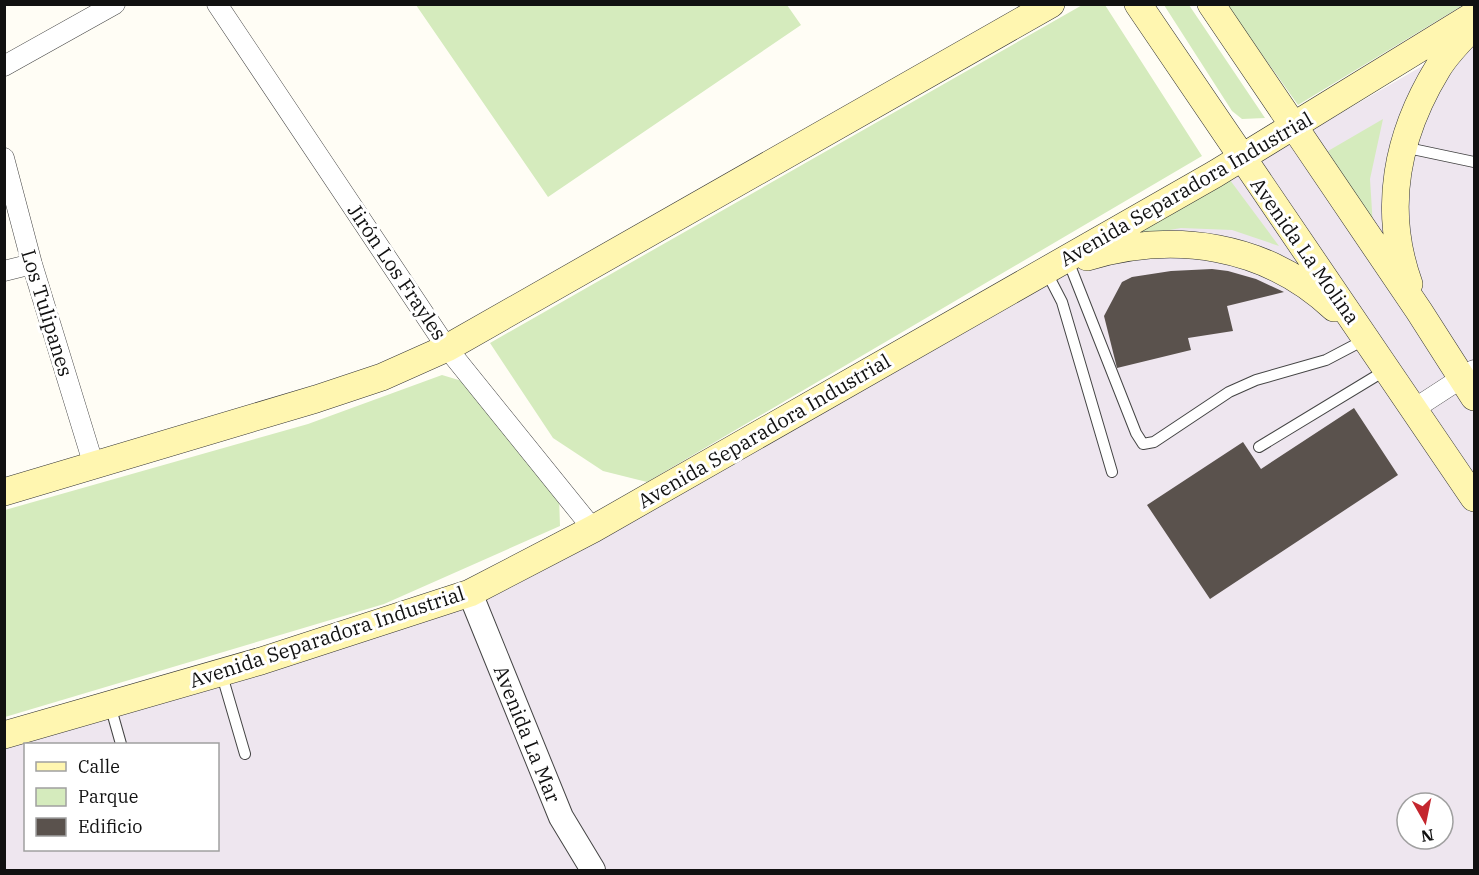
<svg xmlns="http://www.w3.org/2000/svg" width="1479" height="875" font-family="'IBM Plex Serif',serif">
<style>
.industrial{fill:#eee6ef;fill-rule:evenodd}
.green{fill:#d5ebbd}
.building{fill:#5a524d}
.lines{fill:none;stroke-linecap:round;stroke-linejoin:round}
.service-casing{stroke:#444;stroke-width:12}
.minor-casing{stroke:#444;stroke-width:21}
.tertiary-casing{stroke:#444;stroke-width:26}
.secondary-casing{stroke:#333;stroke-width:28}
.service{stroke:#fff;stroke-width:10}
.minor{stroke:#fff;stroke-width:20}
.tertiary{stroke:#fff;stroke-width:24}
.secondary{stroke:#fff6b0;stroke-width:27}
.labels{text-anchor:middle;stroke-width:6;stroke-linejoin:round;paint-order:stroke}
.street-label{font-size:20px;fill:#111;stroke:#fff}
</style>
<rect width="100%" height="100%" fill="#fffdf5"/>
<!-- industrial -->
<path class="industrial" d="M1474,36V870H5V747L489,598L880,380ZM26,744H218V850H26ZM1407,803H1443V839H1407Z"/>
<!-- green -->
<path class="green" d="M1084,4L1105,5L1202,156L647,482L603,471L553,438L490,343Z
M416,5H787L801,25L548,197Z
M1164,5H1189L1265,118L1242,119L1232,111Z
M1227,5H1463L1298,105Z
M1383,119L1370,179L1373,227L1328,151Z
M1227,176L1279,246L1232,230L1181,228L1118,239Z
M442,375L472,384L559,496L560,526L384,604L5,717V510L308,424Z"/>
<!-- building -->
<path class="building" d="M1212,269L1228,271L1256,279L1284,292L1227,306L1233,331L1188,338L1191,350L1117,368L1104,316L1122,282L1132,277L1171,271Z
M1354,408L1398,475L1210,599L1147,505L1243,442L1261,469Z"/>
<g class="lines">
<defs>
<path id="service" d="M1403,147L1474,162
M1067,258L1136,433L1143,444L1154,442L1229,392L1256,380L1326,360L1366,339
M1046,271L1062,302L1112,472
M1259,447L1386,370
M221,672L245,754
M110,705L121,744"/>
<path id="minor" d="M217,4L447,348L593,529
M4,66L115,4
M4,158L32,264L94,466
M4,271L32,264
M1414,409L1474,370"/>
<path id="tertiary" d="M470,593L561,817L593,870"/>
<path id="secondary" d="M1138,4L1474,498
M1211,4L1419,311L1474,397
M1087,257C1174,231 1266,244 1334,308
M1409,284C1382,209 1397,135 1438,68C1447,53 1462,38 1474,26
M4,492L316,399L382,377L447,348L1051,4
M4,735L261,661L470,593L593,529L1215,174L1474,15"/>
</defs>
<!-- service casing -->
<use href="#service" class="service-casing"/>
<!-- minor casing -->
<use href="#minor" class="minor-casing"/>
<!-- tertiary casing -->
<use href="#tertiary" class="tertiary-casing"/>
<!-- secondary casing -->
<use href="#secondary" class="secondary-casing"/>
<!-- service -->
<use href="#service" class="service"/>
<!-- minor -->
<use href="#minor" class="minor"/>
<!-- tertiary -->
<use href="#tertiary" class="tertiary"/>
<!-- secondary -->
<use href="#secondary" class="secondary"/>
</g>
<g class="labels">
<!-- street labels -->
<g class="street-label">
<text transform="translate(1186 189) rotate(-30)" y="7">Avenida Separadora Industrial</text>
<text transform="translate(1305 251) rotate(55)" y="7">Avenida La Molina</text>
<text transform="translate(397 272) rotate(56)" y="7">Jirón Los Frayles</text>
<text transform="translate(47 313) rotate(73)" y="7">Los Tulipanes</text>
<text transform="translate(764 431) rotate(-30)" y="7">Avenida Separadora Industrial</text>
<text transform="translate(327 637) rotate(-18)" y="7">Avenida Separadora Industrial</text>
<text transform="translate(527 734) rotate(68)" y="7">Avenida La Mar</text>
</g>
</g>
<!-- border -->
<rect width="1479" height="875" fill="none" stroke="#111111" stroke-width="12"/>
<!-- legend -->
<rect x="24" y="743" width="195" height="108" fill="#ffffff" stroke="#a0a0a0" stroke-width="1.5"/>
<rect x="36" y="762" width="30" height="9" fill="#fff6b0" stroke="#a0a0a0" stroke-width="1.5"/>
<text x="78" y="773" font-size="18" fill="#111111">Calle</text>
<rect x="36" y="788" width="30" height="18" fill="#d5ebbd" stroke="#a0a0a0" stroke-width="1.5"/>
<text x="78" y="803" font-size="18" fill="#111111">Parque</text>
<rect x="36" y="818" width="30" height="18" fill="#5a524d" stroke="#a0a0a0" stroke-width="1.5"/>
<text x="78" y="833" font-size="18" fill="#111111">Edificio</text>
<!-- north arrow -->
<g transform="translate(1425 821) rotate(171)"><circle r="28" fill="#ffffff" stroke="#a0a0a0" stroke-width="1.5"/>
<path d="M0-4.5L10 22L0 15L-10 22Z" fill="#c4262e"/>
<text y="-9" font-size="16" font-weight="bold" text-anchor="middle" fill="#111111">N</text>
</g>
</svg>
